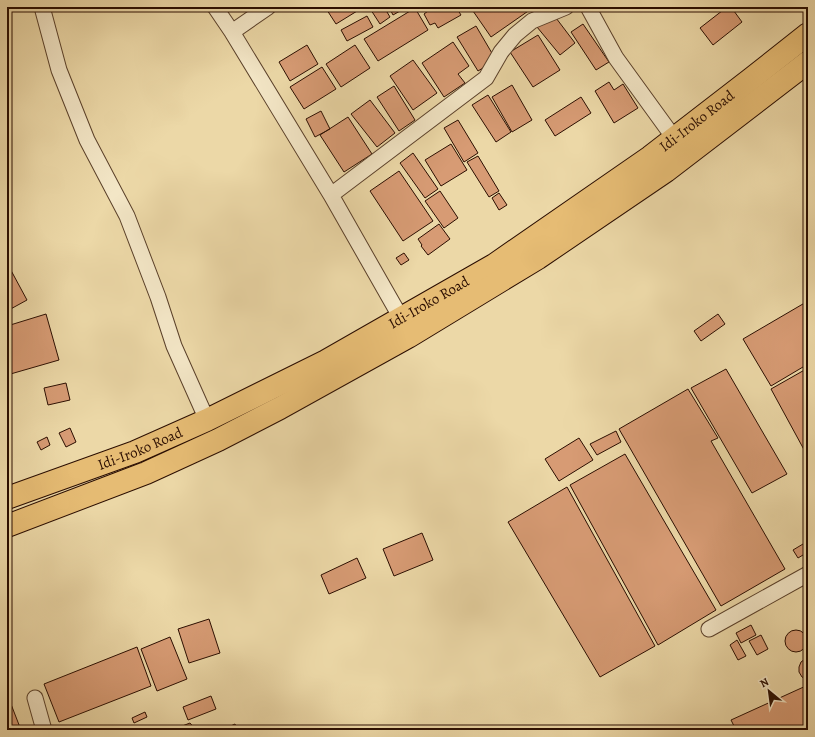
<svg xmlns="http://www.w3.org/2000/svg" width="815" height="737" font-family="Alegreya,serif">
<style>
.building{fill:#d79b74;stroke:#2a0d00}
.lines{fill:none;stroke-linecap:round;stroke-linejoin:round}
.minor-casing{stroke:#5a402a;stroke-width:17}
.highway-casing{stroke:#2a0d00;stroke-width:24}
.minor{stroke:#f3e6c6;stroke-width:15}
.highway{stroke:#e6bc74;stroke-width:22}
.labels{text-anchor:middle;stroke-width:4;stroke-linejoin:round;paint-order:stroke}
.street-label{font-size:15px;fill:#2a0d00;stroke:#f3e6c6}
</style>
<rect width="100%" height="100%" fill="#ecd8a7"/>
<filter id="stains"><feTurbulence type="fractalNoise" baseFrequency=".005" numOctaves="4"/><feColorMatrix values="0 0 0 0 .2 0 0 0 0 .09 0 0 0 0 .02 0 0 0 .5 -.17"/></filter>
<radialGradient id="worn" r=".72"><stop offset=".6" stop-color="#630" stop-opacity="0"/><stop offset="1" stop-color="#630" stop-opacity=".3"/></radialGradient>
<!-- building -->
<path class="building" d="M325,7H361L362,8L336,24Z
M369,7H384L390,17L380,24Z
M389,7H407L393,15Z
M426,7H456L461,15L438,28L435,23L430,25L424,14L428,11Z
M478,7H534L491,37L473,11Z
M727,7H731L742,22L713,45L700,28Z
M415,8L428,30L378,61L364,39Z
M553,14L575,43L560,55L537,27Z
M367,16L373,27L347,41L341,30Z
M583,24L609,62L596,70L571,32Z
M476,26L496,60L478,71L457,37Z
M538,35L560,70L533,87L510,52Z
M453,42L469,66L458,74L465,83L444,97L422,63Z
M307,45L318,64L290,81L279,62Z
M355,45L370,68L341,87L326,64Z
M413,60L437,93L413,110L390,76Z
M322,67L336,89L304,109L290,87Z
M609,82L614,90L623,84L638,108L614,123L595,91Z
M512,85L532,120L512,132L492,97Z
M394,86L415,120L399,131L377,97Z
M488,95L511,132L496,142L472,105Z
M581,97L591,113L555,136L545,120Z
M370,100L395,133L377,147L351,114Z
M321,111L330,129L315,137L306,119Z
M348,117L372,154L344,172L320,135Z
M458,120L478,153L464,162L444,128Z
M451,144L467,170L441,186L425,160Z
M413,153L438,189L425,198L400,163Z
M478,156L499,191L489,197L467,162Z
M399,171L433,221L403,241L370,191Z
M440,191L458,218L444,228L425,201Z
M499,193L507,205L499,210L492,198Z
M439,224L450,239L428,255L421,246L422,245L418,239Z
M404,253L409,260L401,265L396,258Z
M7,263L27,300L7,311Z
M808,301V364L771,386L743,339Z
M46,314L59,360L7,375V326Z
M718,314L725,324L701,341L694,331Z
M808,368V457L771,389Z
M726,369L787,474L752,493L691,388Z
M66,383L70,400L48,405L44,388Z
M688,389L718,438L711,441L785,569L721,606L619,429Z
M70,428L76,442L66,447L59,433Z
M616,431L621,442L597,455L590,444Z
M47,437L50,445L41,450L37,442Z
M579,438L593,460L559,481L545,459Z
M625,454L716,610L658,645L570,485Z
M567,487L655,646L600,677L508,522Z
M422,533L433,560L394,576L383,549Z
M808,541V552L798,558L793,550Z
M357,558L366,578L329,594L321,575Z
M209,619L220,653L189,663L178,629Z
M751,625L756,635L741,643L736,633Z
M785 641a11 11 0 1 1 22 0a11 11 0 1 1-22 0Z
M761,635L768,649L757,655L749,641Z
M170,637L187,679L157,691L141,649Z
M737,640L746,656L738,660L730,645Z
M137,647L151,686L59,722L44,684Z
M808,658V680L802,677L799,672V667L801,662L805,659Z
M808,685V730H736L731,720Z
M211,696L216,709L188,720L183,707Z
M7,699H9L21,730H7Z
M145,712L147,717L134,723L132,718Z
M190,723L196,730H172Z
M235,724L238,730H222Z"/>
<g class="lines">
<defs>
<path id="minor" d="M42,7L59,70L87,140L127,216L158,297L174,346L207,420
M215,7L232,32L331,195L401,318
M588,7L616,58L674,138
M232,32L268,7
M331,195L486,78L501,52L515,35L532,21L566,7
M709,629L808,574
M35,698L44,730"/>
<g id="highway">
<path id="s1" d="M7,498L135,452L207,420L326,361L494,265L650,157L751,79L808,34"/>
<path d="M7,526L146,473L218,440L280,408L408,337L538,258L666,171L808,62"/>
</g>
</defs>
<!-- minor casing -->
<use href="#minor" class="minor-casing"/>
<!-- highway casing -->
<use href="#highway" class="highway-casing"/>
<!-- minor -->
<use href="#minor" class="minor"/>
<!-- highway -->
<use href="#highway" class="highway"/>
</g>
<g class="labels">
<!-- street labels -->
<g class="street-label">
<text dy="5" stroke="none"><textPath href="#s1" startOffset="790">Idi-Iroko Road</textPath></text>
<text dy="5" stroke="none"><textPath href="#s1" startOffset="466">Idi-Iroko Road</textPath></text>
<text dy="5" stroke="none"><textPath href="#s1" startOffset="142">Idi-Iroko Road</textPath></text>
</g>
</g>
<!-- margin -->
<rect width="815" height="737" fill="none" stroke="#ecd8a7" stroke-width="24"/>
<rect x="8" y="8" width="799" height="721" fill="none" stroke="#2a0d00" stroke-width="2"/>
<rect x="12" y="12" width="791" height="713" fill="none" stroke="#2a0d00"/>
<!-- north arrow -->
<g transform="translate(769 691) rotate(331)" stroke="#f3e6c6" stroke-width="3" paint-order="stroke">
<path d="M0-3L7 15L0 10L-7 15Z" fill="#2a0d00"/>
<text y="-6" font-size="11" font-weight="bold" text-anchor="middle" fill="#2a0d00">N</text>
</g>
<rect width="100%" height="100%" filter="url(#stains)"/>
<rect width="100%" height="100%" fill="url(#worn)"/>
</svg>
